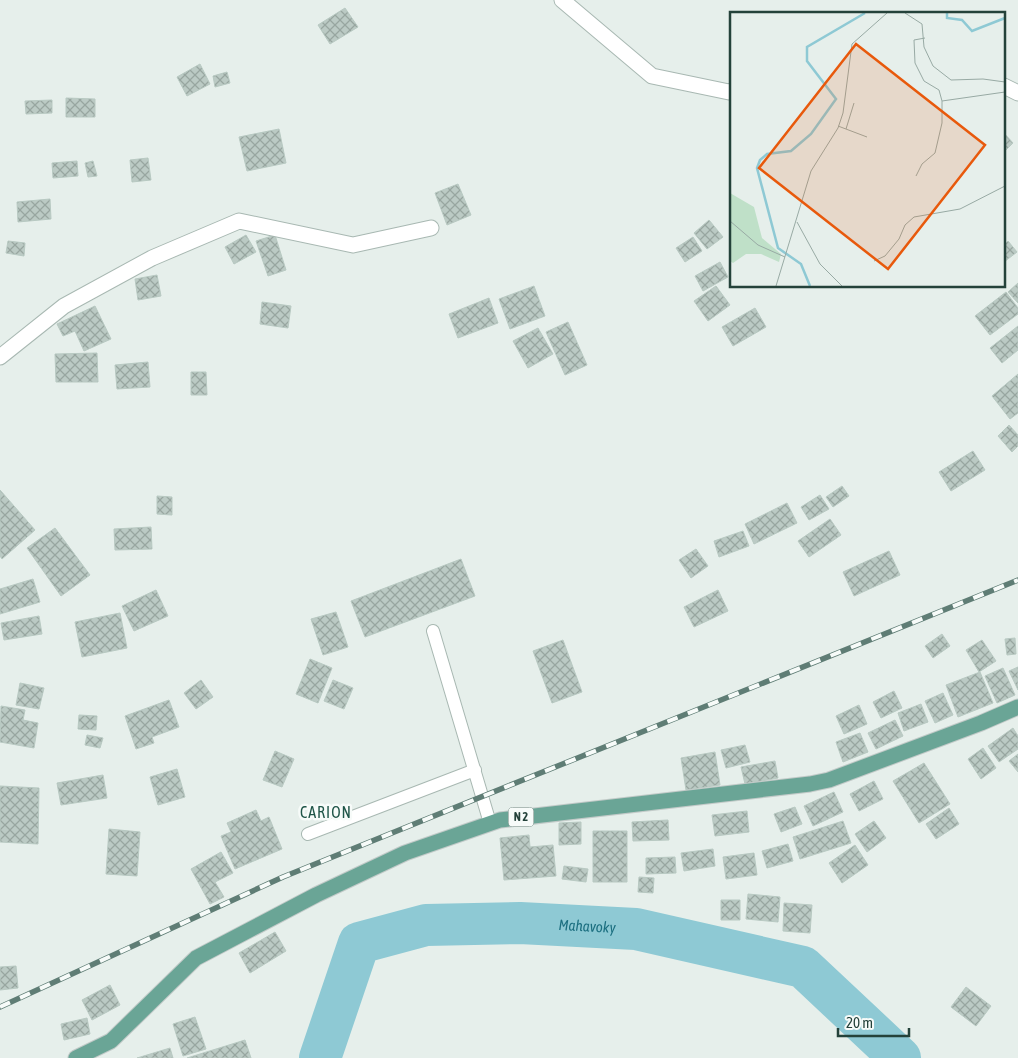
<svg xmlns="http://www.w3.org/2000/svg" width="1018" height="1058" font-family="'Asap Condensed',sans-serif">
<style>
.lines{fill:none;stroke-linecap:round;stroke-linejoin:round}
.river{stroke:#8ec9d4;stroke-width:42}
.building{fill:url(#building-cross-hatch);stroke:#b8c9c2}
.lane-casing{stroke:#a8b8b2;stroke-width:14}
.street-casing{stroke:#a8b8b2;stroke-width:17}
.primary-casing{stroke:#c2cac8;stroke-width:17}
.lane{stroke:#fff;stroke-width:12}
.street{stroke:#fff;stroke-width:15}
.primary{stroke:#6aa596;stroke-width:15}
.rail-casing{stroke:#5f7d75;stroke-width:5.5}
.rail{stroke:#f7fbf9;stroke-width:4;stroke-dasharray:11;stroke-linecap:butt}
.labels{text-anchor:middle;stroke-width:5;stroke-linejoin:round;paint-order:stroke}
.shield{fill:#f7fbf9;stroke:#637a73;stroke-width:1}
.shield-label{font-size:12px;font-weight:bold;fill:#24423a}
.water-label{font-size:15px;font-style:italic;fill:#1c6f80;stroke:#f7fbf9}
.quarter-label{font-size:16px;letter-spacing:1px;fill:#1f5548;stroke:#f7fbf9}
.inset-river{fill:none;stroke:#8ec9d4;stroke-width:2.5}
.inset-road{fill:none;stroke:#98aaa4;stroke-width:1}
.view{fill:#e8590c;fill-opacity:0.15;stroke:#e8590c;stroke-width:2.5}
.inset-edge{fill:none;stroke:#24423a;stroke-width:2.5}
</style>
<defs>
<pattern id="building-cross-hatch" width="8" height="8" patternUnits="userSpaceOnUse" patternTransform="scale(1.25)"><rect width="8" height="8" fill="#bbcac4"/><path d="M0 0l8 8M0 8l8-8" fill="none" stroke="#98a6a0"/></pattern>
</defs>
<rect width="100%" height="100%" fill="#e6efeb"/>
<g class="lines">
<!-- river -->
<path class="river" id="s1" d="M320,1058L359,943L426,925L520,923L636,929L803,967L900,1058"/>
</g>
<!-- building -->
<path class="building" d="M345,8L358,27L330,44L318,25Z
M200,64L210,84L187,96L177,77Z
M227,72L230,83L215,87L213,76Z
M66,98L95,99V117H66Z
M52,100V113L26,114L25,101Z
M279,129L286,163L247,171L239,137Z
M1004,133L1013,143L1004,152Z
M148,158L151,180L132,182L130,160Z
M77,161L78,176L53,178L52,163Z
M93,161L97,176L88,177L85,163Z
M458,184L471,215L447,225L435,193Z
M50,199L51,219L18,222L17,202Z
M709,220L723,237L707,249L694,233Z
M246,235L256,252L234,264L225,247Z
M275,235L286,270L268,276L256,241Z
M693,237L702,251L685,262L676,248Z
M8,241L25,243L24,256L6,253Z
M1008,241L1017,252L1004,262V245Z
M720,262L728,277L703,291L695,276Z
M157,275L161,296L138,300L135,279Z
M1018,283V303L1008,292Z
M534,286L545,316L510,329L499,299Z
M716,286L730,305L708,321L694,301Z
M1006,292L1018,308V314L990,335L975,316Z
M489,298L498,323L458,338L449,314Z
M262,302L291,306L288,328L260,324Z
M95,306L111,339L84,351L75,331L63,336L57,324Z
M755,308L766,327L733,346L722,327Z
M568,322L587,365L565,375L546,332Z
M1018,326V350L1002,363L990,348Z
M538,328L553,354L528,368L513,341Z
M97,353L98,382H56L55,354Z
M148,362L150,387L117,389L115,365Z
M191,372H206L207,395H191Z
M1018,374V413L1010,419L992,396Z
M1009,425L1018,435V446L1012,452L998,436Z
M973,451L985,470L951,491L939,472Z
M842,486L849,496L833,507L826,497Z
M0,490L35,530L2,559L0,556Z
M820,495L829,509L809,520L801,507Z
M157,496L172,497V515L157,514Z
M787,503L797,523L754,544L745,524Z
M830,519L841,535L809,557L798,541Z
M151,527L152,549L115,550L114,529Z
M55,528L90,575L61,596L27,548Z
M743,531L749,546L719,557L714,541Z
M696,549L708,566L691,578L679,560Z
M889,551L900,575L854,596L843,572Z
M461,559L475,596L365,637L351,601Z
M33,579L40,602L0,614V589Z
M156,590L168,616L134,631L122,606Z
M718,590L728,611L694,627L684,607Z
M336,612L348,647L323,655L311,619Z
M120,613L127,648L82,657L75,622Z
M39,616L42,634L4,640L1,623Z
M942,634L950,646L933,658L925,646Z
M1015,638L1016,654L1007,655L1005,639Z
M563,640L582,692L552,703L533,651Z
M982,640L996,661L979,672L966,650Z
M310,659L332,668L318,703L296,694Z
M1018,667V690L1009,671Z
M1003,668L1015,695L997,703L985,676Z
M980,672L993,703L958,717L946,685Z
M201,680L213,697L196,709L184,693Z
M333,680L353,688L344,709L324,701Z
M20,683L44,688L39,709L16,705Z
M894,691L902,708L881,718L873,702Z
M943,693L953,715L935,723L925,701Z
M169,700L179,727L152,737L154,743L136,749L125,716Z
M921,704L928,722L904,731L898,713Z
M859,705L867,724L844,734L836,716Z
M1,706L25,710L23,720L38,723L34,748L0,742Z
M79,715L97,716L96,730L78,729Z
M895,720L903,736L876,749L868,733Z
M1013,728L1018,736V749L999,762L988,746Z
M860,733L868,752L843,762L836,742Z
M87,735L103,738L100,748L85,745Z
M745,745L750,762L726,768L721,750Z
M983,748L996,768L981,779L968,759Z
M275,751L294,759L282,787L263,780Z
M715,752L720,785L686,790L681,758Z
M1018,754V772L1009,761Z
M775,761L778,778L745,784L741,767Z
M924,763L950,804L919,823L893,781Z
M177,769L185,797L158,805L150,777Z
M103,775L107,798L61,805L57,783Z
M874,781L883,799L859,811L850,794Z
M0,786L39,788L38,844L0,842Z
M834,792L843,812L813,826L804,806Z
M795,807L802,824L781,832L774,814Z
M949,808L959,824L936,839L926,824Z
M256,810L261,821L269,817L282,849L235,869L221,836L231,832L227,823Z
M747,811L749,832L715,836L712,815Z
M668,820L669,840L633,841L632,822Z
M843,821L851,843L800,859L793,837Z
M874,821L886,838L867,852L855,834Z
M581,822V844L559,845V823Z
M109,829L140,832L137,876L106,874Z
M593,831H627V882H593Z
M529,835L530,847L553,845L556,876L504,880L500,838Z
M788,844L793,861L767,868L762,851Z
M855,845L868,865L842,883L829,863Z
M713,849L715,866L684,871L681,853Z
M221,852L233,873L215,882L224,897L210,904L191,869Z
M754,853L757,875L726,879L723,857Z
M675,857L676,873L646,874V858Z
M564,866L588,869L586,882L562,879Z
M639,877L654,878L653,893L638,892Z
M748,894L780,897L778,922L746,919Z
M721,900H740V920H721Z
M784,903L812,905L810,933L783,931Z
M275,932L286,951L250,973L239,953Z
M16,966L18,988L0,990V967Z
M110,985L120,1005L92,1020L82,1000Z
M966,987L991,1006L976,1026L951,1007Z
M195,1017L206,1049L183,1056L173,1024Z
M87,1018L90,1034L64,1040L61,1024Z
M245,1040L251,1058H187Z
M170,1048L173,1058H137Z"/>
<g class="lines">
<defs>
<path id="lane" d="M433,631L490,823
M308,834L475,770"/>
<path id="street" d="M562,0L652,76L729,92L732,91
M1004,86L1018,93
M0,357L64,306L152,258L239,221L353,245L431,228"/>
<path id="primary" d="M76,1058L111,1041L196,958L316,895L405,853L500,820L810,784L829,780L981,723L1018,707"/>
</defs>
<!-- lane casing -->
<use href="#lane" class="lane-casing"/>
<!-- street casing -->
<use href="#street" class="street-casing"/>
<!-- primary casing -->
<use href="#primary" class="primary-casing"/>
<!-- lane -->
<use href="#lane" class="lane"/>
<!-- street -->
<use href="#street" class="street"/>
<!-- primary -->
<use href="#primary" class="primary"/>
<defs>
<path id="rail" d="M0,1007L283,877L1018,580"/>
</defs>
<!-- rail casing -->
<use href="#rail" class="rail-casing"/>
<!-- rail -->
<use href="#rail" class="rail"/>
</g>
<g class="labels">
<!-- shield labels -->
<rect class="shield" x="508.5" y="807.5" width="25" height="19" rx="4"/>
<g class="shield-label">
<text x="521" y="821">N 2</text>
</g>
<!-- water labels -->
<g class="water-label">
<text dy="5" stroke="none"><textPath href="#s1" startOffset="352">Mahavoky</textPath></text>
</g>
<!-- quarter labels -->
<g class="quarter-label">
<text x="326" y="818">CARION</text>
</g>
</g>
<!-- overview -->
<g transform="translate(730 12)">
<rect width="275" height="275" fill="#e6efeb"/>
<path d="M0,181L24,195L32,226L51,242L49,250L31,242H16L3,251L0,249Z" fill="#bfe0c8"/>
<path class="inset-river" d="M217,1V6L232,8L242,19L275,6M80,274L71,252L48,236L27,156L30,148L37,142L61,139L81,122L106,87L77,49V35L135,1"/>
<path class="inset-road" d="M175,1L192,12L194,35L203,54L221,68L253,67L275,70M195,26L184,28L185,51L194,69L209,78L212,89L275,80M108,114L137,125M116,117L124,91M186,164L192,152L205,141L212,111V89M0,209L28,233L55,245M67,210L90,252L112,274M144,249L155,244L169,227L175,213L184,205L230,197L275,174M46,274L81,159L108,116L113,101L122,32L157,1"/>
<path class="view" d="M126,32L255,133L158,257L29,156Z"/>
<rect width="275" height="275" class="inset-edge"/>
</g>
<!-- scale -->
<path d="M838 1028v8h71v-8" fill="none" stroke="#24423a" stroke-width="2.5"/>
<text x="846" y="1028" font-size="15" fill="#24423a" stroke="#f7fbf9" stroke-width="4" paint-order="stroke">20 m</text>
</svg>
